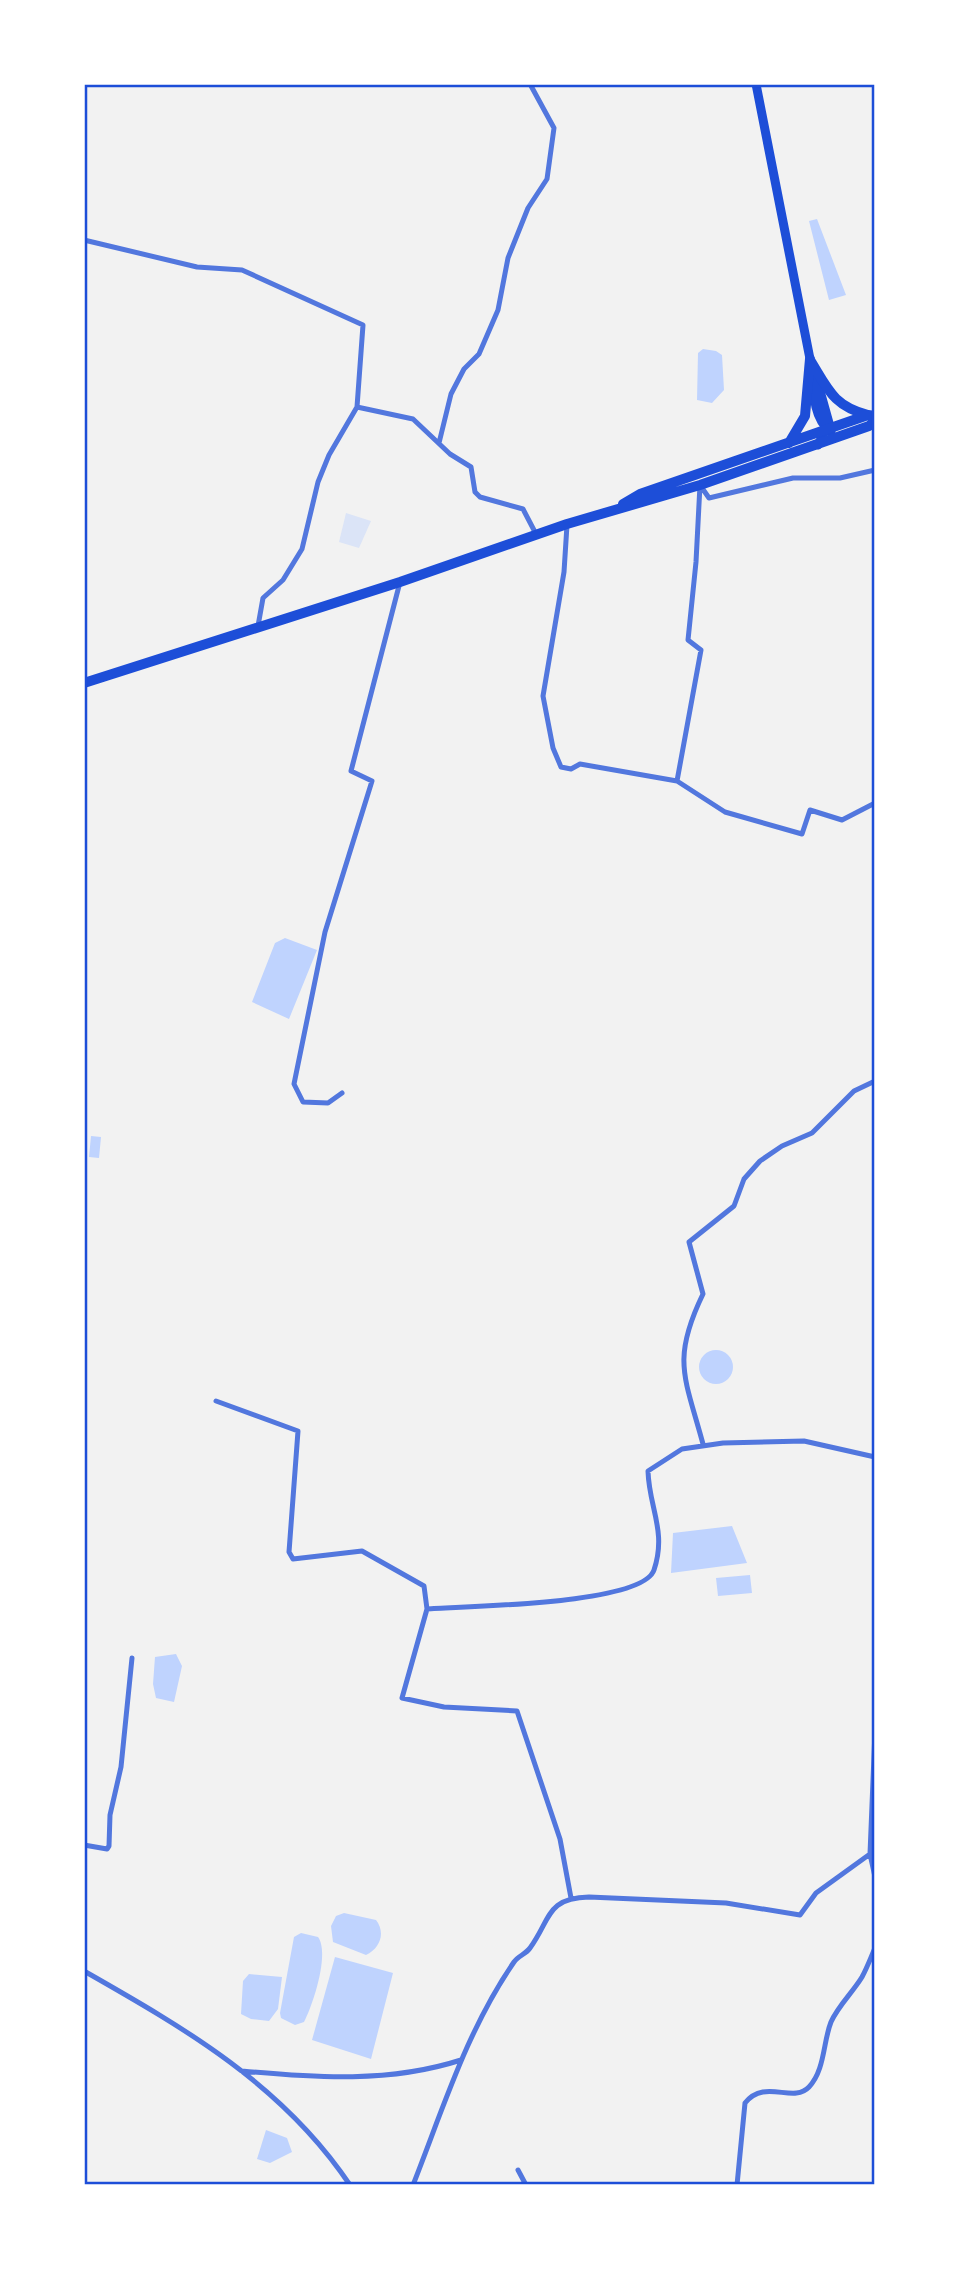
<svg xmlns="http://www.w3.org/2000/svg" width="959" height="2269" font-family="'PT Sans',sans-serif">
<style>
.green{fill:#dbe4f7}
.water{fill:#bfd3fe}
.lines{fill:none;stroke-linecap:round;stroke-linejoin:round}
.minor{stroke:#5277de;stroke-width:5}
.primary{stroke:#1d4ed8;stroke-width:9}
.trunk{stroke:#1d4ed8;stroke-width:10}
.neatline{fill:none;stroke:#1d4ed8;stroke-width:2.5}
</style>
<rect width="100%" height="100%" fill="#f2f2f2"/>
<!-- green -->
<path class="green" d="M346,513L371,521L359,548L339,542Z"/>
<!-- water -->
<path class="water" d="M817,219L846,295L829,300L809,221Z
M703,349L716,351L722,355L724,390L712,403L697,400L698,353Z
M285,938L317,950L289,1019L252,1002L275,943Z
M91,1136L101,1137L99,1158L89,1157Z
M699 1367a17 17 0 1 1 34 0a17 17 0 1 1-34 0Z
M732,1526L747,1563L671,1573L673,1533Z
M750,1575L752,1593L718,1596L716,1578Z
M176,1654L182,1666L174,1702L156,1698L153,1684L155,1657Z
M344,1913L376,1920C386,1933 380,1948 366,1955L333,1942L331,1926L336,1916Z
M301,1933L318,1937C330,1953 313,2005 304,2022L295,2025L281,2018L280,2013L294,1937Z
M335,1957L393,1973L371,2059L312,2040Z
M249,1974L282,1977L278,2009L269,2021L251,2019L241,2014L243,1981Z
M266,2130L287,2138L292,2152L270,2163L257,2159Z"/>
<g class="lines">
<!-- minor -->
<path class="minor" d="M84,240L197,267L242,270L363,325L357,407L329,455L318,482L302,549L283,580L263,598L258,626
M357,407L413,419L450,454L471,467L475,492L480,497L523,509L536,534
M439,443L451,394L464,369L479,354L498,310L508,258L528,208L547,179L554,128L530,84
M700,485L709,498L793,478H840L875,470
M567,525L564,572L543,696L553,748L561,767L571,769L580,764L677,781L725,812L802,834L810,810L842,820L875,803
M677,781L701,650L688,640L696,562L700,485
M342,1093L328,1103L303,1102L294,1084L325,932L372,781L351,771L400,582
M216,1401L298,1431L289,1552L293,1559L362,1551L424,1586L427,1609L402,1698L444,1707L517,1711L560,1839L571,1898
M703,1444C685,1377 671,1360 703,1294L689,1242L734,1206L744,1179L760,1161L782,1146L812,1133L854,1091L875,1081
M427,1609C464,1606 642,1605 654,1570C667,1531 649,1508 648,1471L682,1449L723,1443L804,1441L875,1457
M84,1845L107,1849L109,1846L110,1815L121,1767L132,1658
M870,1854L875,1877
M84,1971C186,2029 283,2085 350,2185
M242,2071C316,2078 390,2083 461,2060
M518,2170L526,2185
M413,2185C443,2109 467,2030 514,1962C518,1956 526,1954 530,1948C551,1919 546,1898 589,1897L726,1903L800,1915L816,1893L870,1854L875,1731
M737,2185L745,2103C765,2078 793,2104 809,2087C825,2070 823,2042 831,2022C838,2006 853,1992 862,1977C867,1968 871,1957 875,1948"/>
<!-- primary -->
<path class="primary" d="M756,84L811,364
M815,376C812,395 815,420 831,432
M817,380L829,423L818,445"/>
<!-- trunk -->
<path class="trunk" d="M810,360C828,389 833,406 868,415
M789,443L805,416L810,359
M623,504L640,494L868,415L875,416
M84,683L400,582L567,524L700,485L869,426L875,421"/>
</g>
<!-- border -->
<rect width="959" height="2269" fill="none" stroke="#ffffff" stroke-width="172"/>
<rect x="86" y="86" width="787" height="2097" class="neatline"/>
</svg>
